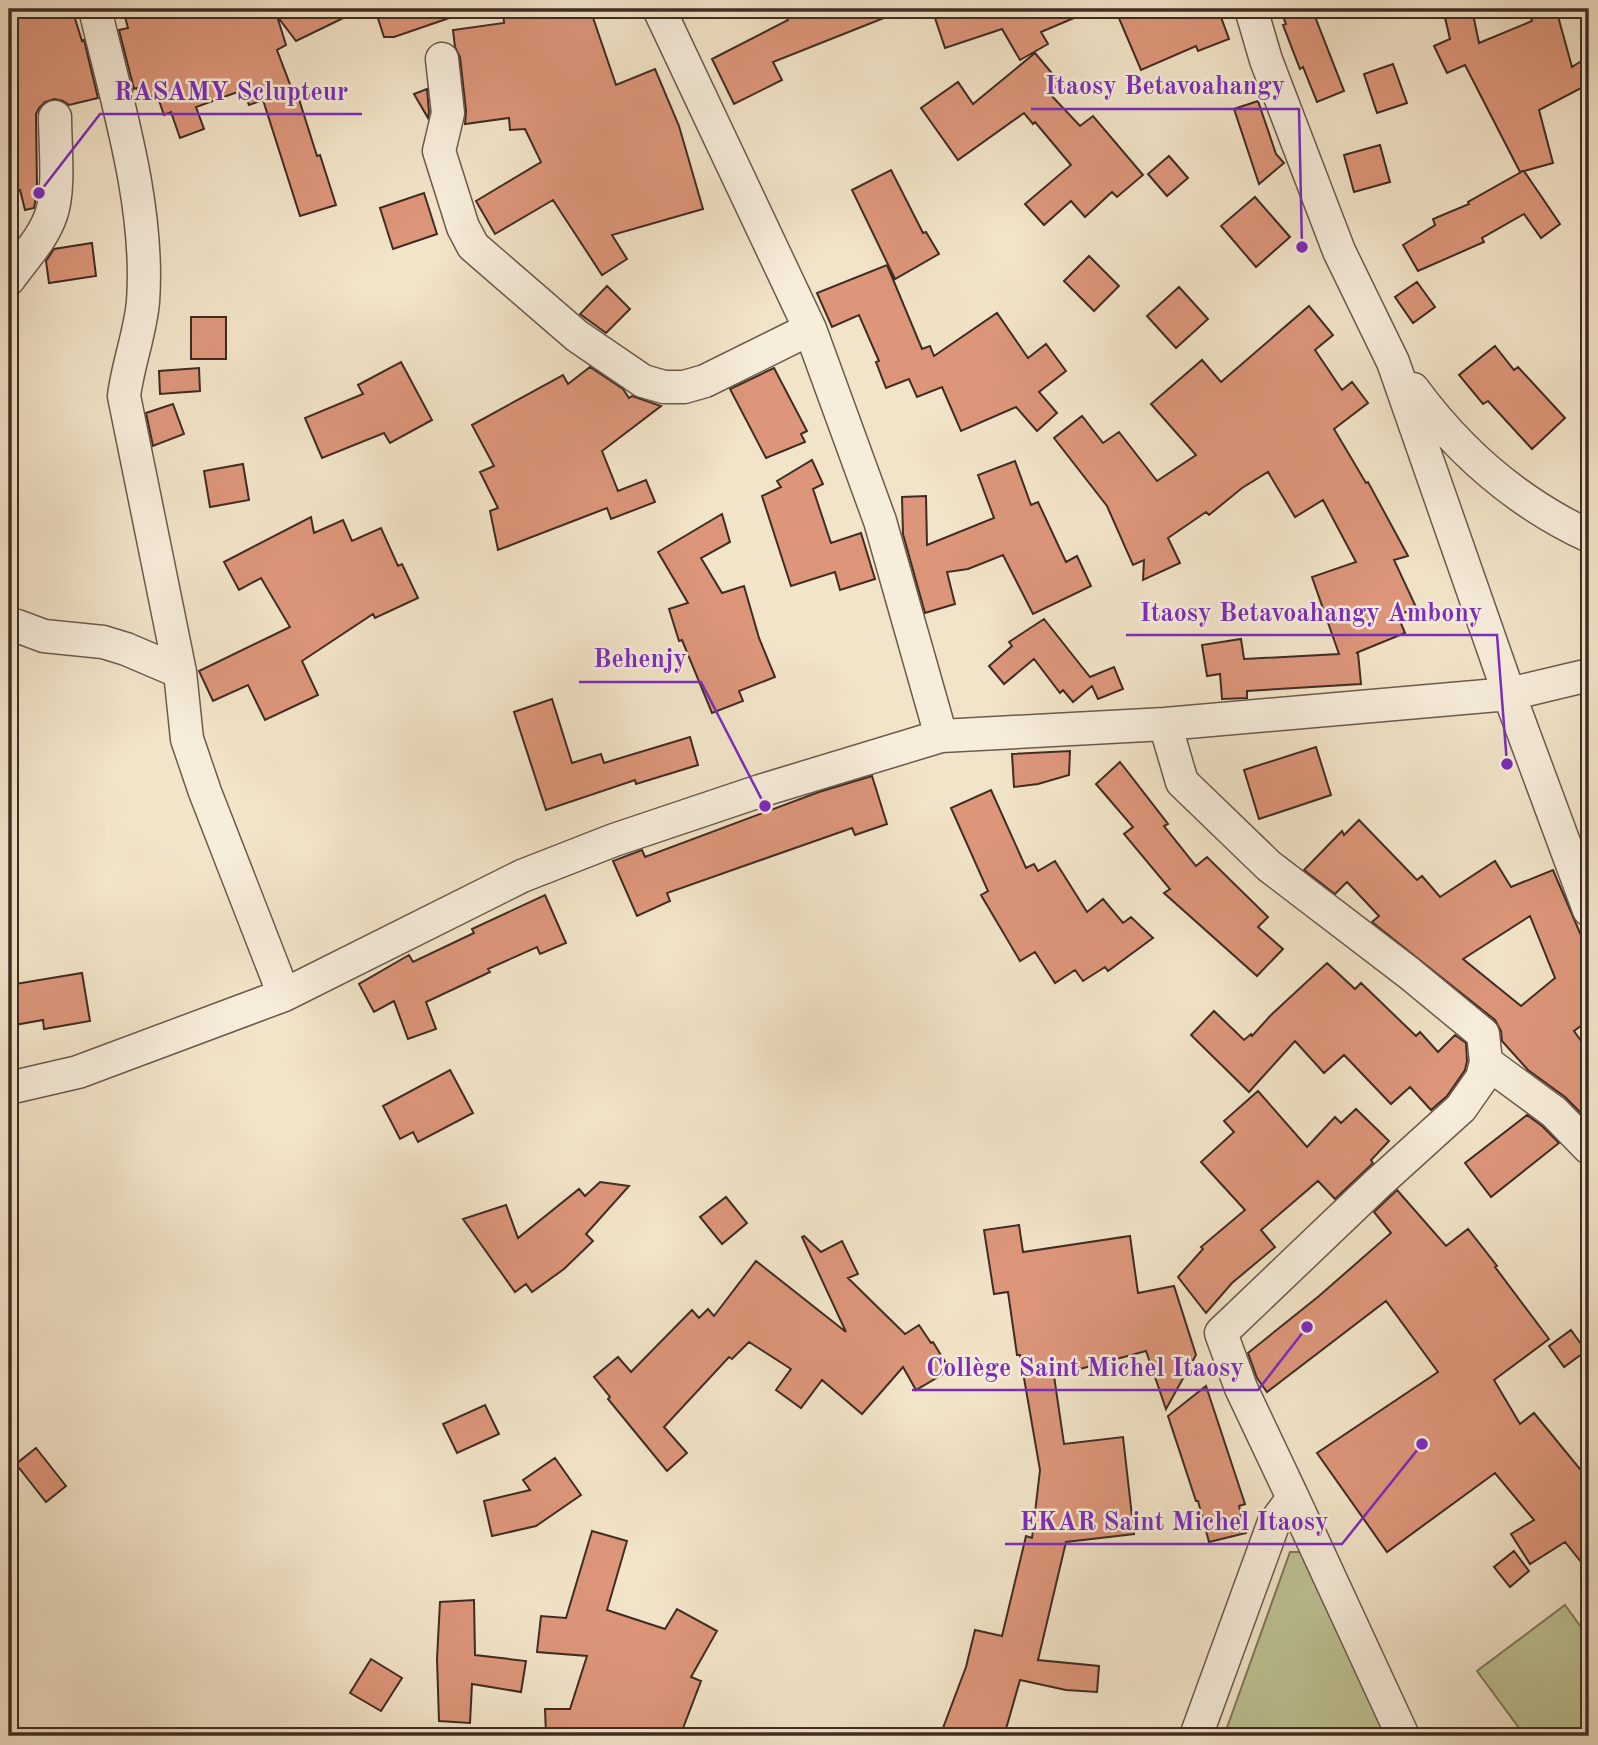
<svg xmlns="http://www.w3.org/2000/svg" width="1598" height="1745" font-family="'Old Standard TT',serif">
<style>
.green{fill:#bec394;stroke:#7f785c;stroke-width:2}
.building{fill:#dd967a;stroke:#402c23;stroke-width:2;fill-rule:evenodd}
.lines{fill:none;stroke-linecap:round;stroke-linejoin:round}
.minor-casing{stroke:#6c5a4c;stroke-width:35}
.minor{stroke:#f7eddb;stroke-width:32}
.leader{fill:none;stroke:#7b2cbf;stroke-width:2.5}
.callout-dot{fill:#7b2cbf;stroke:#f7eddb;stroke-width:2.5}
.callout-label{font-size:26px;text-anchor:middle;font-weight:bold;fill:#7b2cbf;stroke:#f7eddb;stroke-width:5;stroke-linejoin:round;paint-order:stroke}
</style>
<rect width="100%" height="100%" fill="#f2e4c8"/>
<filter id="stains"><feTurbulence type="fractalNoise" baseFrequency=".00286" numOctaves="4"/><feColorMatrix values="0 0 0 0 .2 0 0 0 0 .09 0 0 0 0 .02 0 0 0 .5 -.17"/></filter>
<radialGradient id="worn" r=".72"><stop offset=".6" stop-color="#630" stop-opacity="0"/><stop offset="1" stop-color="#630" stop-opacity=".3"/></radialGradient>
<!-- green -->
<path class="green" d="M1290,1552H1303L1386,1736H1224Z
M1565,1605L1589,1638V1736H1525L1477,1671Z"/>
<!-- building -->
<path class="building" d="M9,9H72L82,41L84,40L98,98L69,105L63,101L54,99L45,102L39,108L36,114L37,191L34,208L25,210L20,190L9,192Z
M123,9H362L296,41L277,16L286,45L277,50L294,95L297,93L317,156L320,155L336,205L300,216L263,100L249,105L243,90L196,107L204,129L180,138L171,112L164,115L157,95L141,100L137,88L134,89L119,30L128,28Z
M375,9H464V13L394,37H384Z
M503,9H590L616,85L655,69L679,126L703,209L612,235L627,259L602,275L553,200L495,234L476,201L541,162L525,129L510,130L509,118L465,124L466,111L460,57L455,47L453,30L504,23Z
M784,9H904V10L773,62L782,80L734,104L712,59L788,20Z
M932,9H1095L1041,32L1048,44L1020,60L1002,29L945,48Z
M1115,9H1218L1229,39L1198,51L1196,46L1141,70Z
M1280,9H1312L1344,91L1317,102L1303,67L1300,69L1283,25L1286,24Z
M1443,9H1472L1479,43L1532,21L1529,9H1556L1572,67L1589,56V84L1539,110L1553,163L1524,171L1560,224L1541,238L1524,214L1482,238L1484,242L1418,271L1403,245L1435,225L1433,219L1469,204L1468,202L1523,171L1520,172L1465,65L1447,73L1434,46L1450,39Z
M1035,53L1060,83L1049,93L1080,126L1093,116L1143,175L1117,197L1112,192L1085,217L1071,201L1044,225L1025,204L1071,165L1035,122L1033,124L1024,113L958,160L921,108L958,82L973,104Z
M1393,64L1407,103L1377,113L1364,74Z
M427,89L429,112L428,118L414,94Z
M1258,101L1276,154L1284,163L1259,184L1234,109Z
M1380,145L1390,182L1354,192L1344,155Z
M1169,156L1188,178L1167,196L1148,174Z
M891,170L923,233L926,232L939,254L895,279L852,190Z
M424,193L437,234L393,249L380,208Z
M1255,197L1290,237L1256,267L1221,226Z
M92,243L96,276L49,283L46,261L54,249Z
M1089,256L1119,286L1094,311L1064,281Z
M887,265L922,349L930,346L934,356L997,313L1028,358L1046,344L1066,371L1039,392L1057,413L1037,431L1016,407L961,431L942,387L917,397L909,379L886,388L876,362L879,361L859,315L832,327L817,293Z
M1417,282L1435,307L1413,323L1395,297Z
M607,286L630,309L606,333L580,314Z
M1179,287L1208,319L1176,348L1147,316Z
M1309,306L1333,335L1315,350L1342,390L1352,382L1368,403L1334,429L1366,483L1368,482L1408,556L1394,560L1416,607L1398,616L1405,633L1356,653H1358L1361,684L1247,691V698L1222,699L1220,674L1207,676L1202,645L1241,639L1244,659L1339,654L1312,577L1356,562L1323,500L1295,517L1268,472L1242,488L1209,515L1206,512L1168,538L1180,563L1143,580L1144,560L1133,565L1107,506L1054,438L1082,416L1103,443L1119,432L1157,481L1196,455L1151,404L1202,360L1221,382Z
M191,317H226V359H191Z
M1495,346L1514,370L1518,367L1565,418L1532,449L1488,401L1483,404L1459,375Z
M401,362L432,420L390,443L384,433L322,458L305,418L363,394L358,385Z
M590,367L623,389L629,398L632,396L661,406L602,451L618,491L646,480L655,502L611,519L607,508L498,550L490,511L498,508L480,472L494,466L472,425L563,375L568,384Z
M199,368L200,391L160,394L159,371Z
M774,368L807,431L801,434L805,442L766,458L730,389Z
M173,404L184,434L153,446L146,413Z
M812,460L823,484L813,489L831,543L861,533L875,579L840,590L835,572L791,586L762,496L781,487L777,481Z
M1015,461L1031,505L1038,502L1066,562L1077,556L1091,586L1033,614L1003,555L968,569L947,572L955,604L925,613L903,534L902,497L926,496L927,545L994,518L978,475Z
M243,464L249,500L210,507L204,471Z
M722,514L730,542L701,558L722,593L744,586L759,638L775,677L739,691L743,701L712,713L682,640L679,641L669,609L688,603L658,552Z
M311,517L314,533L343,520L352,541L381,528L398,566L402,564L418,598L375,618L373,614L302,661L318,695L265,720L248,685L213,701L199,671L290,627L261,578L239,590L224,562Z
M1044,619L1090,677L1114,667L1123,689L1098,699L1092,686L1073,702L1063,690L1060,693L1034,659L1004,684L989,666L1012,646L1009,642Z
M552,699L572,763L601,754L604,763L690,737L698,765L636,784L635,780L546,810L514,712Z
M1316,747L1331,795L1259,819L1244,770Z
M1070,751L1069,775L1038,784L1014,787L1012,754Z
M1120,762L1168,824L1164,826L1196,866L1207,857L1268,917L1258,927L1283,949L1257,976L1164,893L1170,889L1124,834L1133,827L1096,784Z
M872,776L887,824L855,835L852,828L667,893L670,901L637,916L613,861L642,850L645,857L819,792Z
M991,790L1026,868L1034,864L1038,871L1055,861L1087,912L1103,899L1123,923L1131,917L1153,938L1108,971L1105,967L1083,981L1075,970L1055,983L1035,952L1020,961L981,895L988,891L951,808Z
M1359,820L1417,880L1422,876L1440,897L1495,861L1511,887L1553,870L1589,954V1020L1574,1031L1589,1052L1588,1120L1565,1097L1528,1070L1502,1041L1501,1031L1495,1020L1372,922L1379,916L1347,882L1335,894L1304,870L1342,831L1344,835ZM1530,916L1555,978L1521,1006L1463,959Z
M545,895L566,943L540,954L537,947L488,969L490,972L426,1002L436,1029L408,1039L394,1001L374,1012L359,984L409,955L413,962L474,933L472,929Z
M1327,963L1355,989L1361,983L1416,1036L1420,1032L1438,1052L1455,1035L1466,1043L1467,1061L1465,1070L1447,1096L1431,1110L1410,1087L1391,1104L1344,1055L1324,1073L1295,1041L1249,1092L1191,1035L1214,1011L1244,1040L1251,1034L1252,1036L1271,1015Z
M82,973L90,1021L44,1029L43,1020L9,1026V985Z
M450,1070L473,1113L418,1142L413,1132L400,1139L383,1106Z
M1258,1091L1307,1147L1335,1117L1341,1123L1356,1109L1389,1141L1371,1160L1373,1163L1335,1199L1318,1181L1261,1230L1275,1247L1232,1283L1206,1313L1178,1277L1203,1249L1201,1247L1245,1210L1201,1162L1234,1132L1224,1121Z
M1527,1115L1542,1126L1559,1143L1491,1197L1465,1163Z
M600,1182L629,1186L586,1234L593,1241L564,1269L532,1292L526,1284L515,1292L463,1219L506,1205L518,1238L579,1189L585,1196Z
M1397,1190L1446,1246L1468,1229L1497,1266L1495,1267L1549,1339L1494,1380L1520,1424L1534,1413L1589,1480V1572L1565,1542L1530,1564L1511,1534L1534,1520L1495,1473L1387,1552L1317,1453L1438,1372L1386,1301L1267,1392L1257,1378L1248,1353L1319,1296L1391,1233L1374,1212Z
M726,1197L747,1223L722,1244L700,1217Z
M1019,1225L1023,1252L1130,1236L1138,1293L1174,1286L1196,1355L1166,1409L1146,1351L1054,1376L1064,1444L1123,1437L1134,1534L1066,1542L1038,1660L1099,1666L1097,1692L1066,1690L1020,1680L1004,1736H940L966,1667L975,1630L1002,1636L1026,1536L1032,1538L1040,1470L1020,1355H1017L1008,1292L994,1294L984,1230Z
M804,1236L821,1252L842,1241L858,1274L848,1278L905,1334L919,1325L931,1343L933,1342L950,1370L916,1390L903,1367L862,1414L822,1380L801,1408L776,1390L791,1369L749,1342L732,1359L729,1357L664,1427L687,1453L667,1471L608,1399L610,1397L594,1377L618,1357L631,1372L692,1310L699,1318L708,1309L714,1316L756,1261L846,1332L802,1237Z
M1571,1330L1586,1351L1564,1367L1549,1346Z
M1206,1386L1245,1504L1239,1506L1246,1533L1209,1542L1198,1501H1196L1168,1416Z
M485,1405L499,1434L457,1453L443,1424Z
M36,1448L66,1486L46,1502L16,1464Z
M555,1458L581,1495L536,1526L492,1536L484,1501L530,1490L523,1480Z
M592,1531L627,1541L607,1610L665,1629L677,1609L717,1631L691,1677L701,1681L680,1736L546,1734L545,1709H570L587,1656L537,1652L541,1616L566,1618Z
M1514,1551L1529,1571L1510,1587L1494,1567Z
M474,1600L475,1655L526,1661L521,1692L472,1684L470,1723L439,1721L437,1659L440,1602Z
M371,1659L402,1678L381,1711L350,1693Z"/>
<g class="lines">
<defs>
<path id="minor" d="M95,9C117,102 150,206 143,302C140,334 128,364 124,396L180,672L187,739L205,792L284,995
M659,9L810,329L880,521L941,736
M1251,9L1266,60L1339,251L1393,362L1509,694L1589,910
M442,59L448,113L439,151L463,227L473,246L577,336L643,381L664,387H684L705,381L810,329
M9,279C23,259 43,239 51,215C60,191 55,144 55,117
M1413,389C1460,453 1516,502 1589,536
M9,625L17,626L44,636L103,642L126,649L180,672
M1165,724L1182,782L1269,866L1409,973L1483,1034L1486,1062L1482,1078L1461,1108L1376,1185L1221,1333L1241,1388L1293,1498L1273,1525L1196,1736
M1486,1062L1554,1112L1589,1148
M9,1088L78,1072L284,995L522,876L614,840L760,791L941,736L1165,724L1509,694L1589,675
M1293,1498L1403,1736"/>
</defs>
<!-- minor casing -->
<use href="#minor" class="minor-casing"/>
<!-- minor -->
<use href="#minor" class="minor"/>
</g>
<!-- callouts -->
<path class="leader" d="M1302 247L1299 109H1031M39 193L100 114H362M1507 764L1497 635H1126M765 806L701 682H579M1307 1327L1258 1390H912M1422 1444L1342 1544H1005"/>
<g class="callout-dot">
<circle cx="1302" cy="247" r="7"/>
<circle cx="39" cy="193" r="7"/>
<circle cx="1507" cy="764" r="7"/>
<circle cx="765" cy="806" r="7"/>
<circle cx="1307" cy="1327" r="7"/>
<circle cx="1422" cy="1444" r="7"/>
</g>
<g class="callout-label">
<text x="1165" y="94">Itaosy Betavoahangy</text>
<text x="231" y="100">RASAMY Sclupteur</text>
<text x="1311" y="621">Itaosy Betavoahangy Ambony</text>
<text x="640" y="667">Behenjy</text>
<text x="1085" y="1376">Collège Saint Michel Itaosy</text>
<text x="1174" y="1530">EKAR Saint Michel Itaosy</text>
</g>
<!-- margin -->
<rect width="1598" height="1745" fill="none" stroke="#f2e4c8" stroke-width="35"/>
<rect x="10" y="10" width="1577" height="1724" fill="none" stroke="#402c23" stroke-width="3.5"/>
<rect x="18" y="18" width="1563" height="1710" fill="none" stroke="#402c23" stroke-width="2"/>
<rect width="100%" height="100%" filter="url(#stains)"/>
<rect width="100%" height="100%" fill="url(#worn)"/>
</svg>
